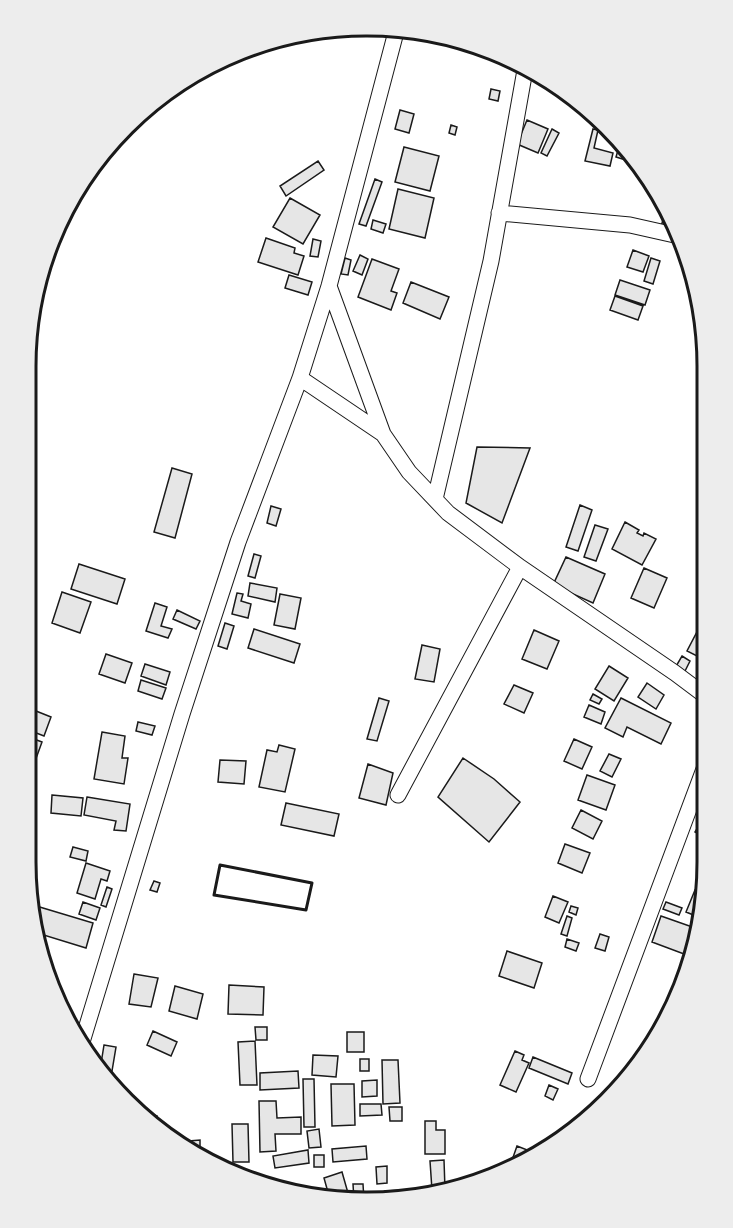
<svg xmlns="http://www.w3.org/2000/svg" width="733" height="1228" font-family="'PT Sans Narrow',sans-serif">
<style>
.building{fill:#e6e6e6;stroke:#1a1a1a;stroke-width:1.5}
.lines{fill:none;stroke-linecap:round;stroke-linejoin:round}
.street-casing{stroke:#1a1a1a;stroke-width:17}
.street{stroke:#fff;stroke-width:15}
.wall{stroke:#1a1a1a;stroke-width:3}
.rim{fill:none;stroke:#1a1a1a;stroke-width:3}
</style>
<rect width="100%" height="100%" fill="#fff"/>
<!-- building -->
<path class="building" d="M491,89L500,91L498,101L489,99Z
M400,110L414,114L409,133L395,129Z
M527,120L548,129L538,153L517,144Z
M451,125L457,127L455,135L449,133Z
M552,129L559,133L547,156L541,153Z
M593,129L598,130L594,148L613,153L610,166L585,161Z
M621,140L633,157L632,162L616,157Z
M404,147L439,156L430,191L395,182Z
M318,161L324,170L286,196L280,186Z
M375,179L382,182L366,226L359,224Z
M398,189L434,198L425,238L389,229Z
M290,198L320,215L303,244L273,227Z
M664,216L671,218L674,226L673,230L661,227Z
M373,220L386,224L383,233L371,229Z
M266,238L295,248L294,253L304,256L298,275L258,262Z
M313,239L321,241L318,257L310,256Z
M633,250L649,256L643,272L627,267Z
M360,255L368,259L362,275L353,271Z
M345,258L351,260L348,275L341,274Z
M651,258L660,261L653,284L644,281Z
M372,259L399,269L391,291L397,293L391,310L358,297Z
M289,275L312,282L308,295L285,288Z
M620,280L650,290L645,305L615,295Z
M411,282L449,297L440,319L403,303Z
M615,296L643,306L638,320L610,310Z
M477,447L530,448L502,523L466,503Z
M172,468L192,474L175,538L154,532Z
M580,505L592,510L578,551L566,547Z
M271,506L281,509L276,526L267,523Z
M625,522L639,530L637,533L643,536L644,533L656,539L642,565L612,549Z
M595,525L608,529L596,561L584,557Z
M254,554L261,556L255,578L248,576Z
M566,557L605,574L593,603L553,585Z
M79,564L125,579L117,604L71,589Z
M644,568L667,578L654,608L631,598Z
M26,570L33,573L30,581L26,580Z
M250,583L277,588L275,602L248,596Z
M62,592L91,602L80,633L52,623Z
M237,593L243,594L241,601L251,604L248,618L232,614Z
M280,594L301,598L295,629L274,625Z
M155,603L167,607L161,626L172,629L168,638L146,631Z
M177,610L200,621L196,629L173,619Z
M225,623L234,626L227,649L218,646Z
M699,628L707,632V661L687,651Z
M254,629L300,644L294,663L248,648Z
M534,630L559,641L547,669L522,659Z
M422,645L440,649L434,682L415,679Z
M106,654L132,663L125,683L99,674Z
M682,656L690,661L684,673L675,668Z
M145,664L170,672L166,685L141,676Z
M609,666L628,678L614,701L595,689Z
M141,680L166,688L162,699L138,691Z
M647,683L664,695L656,709L638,697Z
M514,685L533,693L524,713L504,704Z
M593,694L602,699L599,704L590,700Z
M379,698L389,701L377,741L367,739Z
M621,698L671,723L661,744L627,727L623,737L605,728Z
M589,705L605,712L601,724L584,717Z
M26,707L51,717L44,736L26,729Z
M138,722L155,726L152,735L136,731Z
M102,732L125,736L122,758H128L124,784L94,779Z
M26,736L42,742L34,764L26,761Z
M574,739L592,747L582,769L564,761Z
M279,745L295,749L285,792L259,787L267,750L277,752Z
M609,754L621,759L612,777L600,771Z
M463,758L494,779L520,802L489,842L438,797Z
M220,760L246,761L244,784L218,782Z
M368,764L393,773L386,805L359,798Z
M26,771L35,772L34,782L26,781Z
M587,775L615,785L606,810L578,800Z
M52,795L83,798L81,816L51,813Z
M87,797L130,804L126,831L114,830L116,821L84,815Z
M286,803L339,814L334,836L281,825Z
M581,810L602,821L593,839L572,828Z
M701,822L707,825L706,838L695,832Z
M565,844L590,853L582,873L558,863Z
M73,847L88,851L86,861L70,857Z
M86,863L110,871L107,881L101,879L95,899L77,893Z
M154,881L160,883L157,892L150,890Z
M107,887L112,889L106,907L101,905Z
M695,890L705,894L699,922L695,921L696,916L686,912Z
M553,896L568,902L559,923L545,917Z
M83,902L100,908L96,920L79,914Z
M666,902L682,908L679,915L663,909Z
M33,905L93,923L86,948L37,933Z
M571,906L578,908L576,915L569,912Z
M567,916L572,918L567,936L561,934Z
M661,916L698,929L692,957L652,942Z
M600,934L609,937L605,951L595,948Z
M567,939L579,943L576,951L565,947Z
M507,951L542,963L534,988L499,976Z
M134,974L158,978L151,1007L129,1004Z
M229,985L264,987L263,1015L228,1014Z
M175,986L203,994L197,1019L169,1011Z
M63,1007L70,1008L68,1017Z
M255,1027H267V1040H256Z
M153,1031L177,1042L171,1056L147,1045Z
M347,1032H364V1052H347Z
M255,1041L257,1085H240L238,1042Z
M104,1045L116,1047L112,1071L100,1070Z
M515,1051L524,1055L522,1060L529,1063L516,1092L500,1085Z
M313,1055L338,1056L336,1077L312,1075Z
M533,1057L572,1073L568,1084L529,1068Z
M360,1059H369V1071H360Z
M382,1060H398L400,1103L383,1104Z
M298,1071L299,1088L260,1090V1073Z
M303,1079H314L315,1127H304Z
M377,1080V1096L362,1097V1081Z
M331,1084H354L355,1125L332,1126Z
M549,1085L558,1089L553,1100L545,1096Z
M259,1101H276L277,1118L301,1117V1134H275L276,1151L260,1152Z
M360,1104H381L382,1115L360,1116Z
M389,1107H402V1121H390Z
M137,1109L157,1116L154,1127L137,1110Z
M425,1121H436V1130H445V1154H425Z
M232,1124H248L249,1162H233Z
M319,1129L321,1147L309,1148L307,1131Z
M200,1140V1154L190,1148L189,1141Z
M366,1146L367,1159L333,1162L332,1149Z
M517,1146L535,1153L510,1166Z
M308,1150L309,1163L275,1168L273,1156Z
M314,1155H324V1167H314Z
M444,1160L445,1189L432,1190L430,1161Z
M387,1166V1183L377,1184L376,1167Z
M342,1172L350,1200L329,1196L324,1178Z
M353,1184H363L364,1201L354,1200Z
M406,1190V1196L385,1199V1191Z
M381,1193V1200L367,1202V1194Z"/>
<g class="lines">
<defs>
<path id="street" d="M499,213L630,225L679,236
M329,286L383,434L409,472L448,513L520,567L675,673L707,697
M300,378L383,434
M435,499L491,261L525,70
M398,795L520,567
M82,1042L182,714L238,542L300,378L329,286L396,32
M588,1079L707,761"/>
</defs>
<!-- street casing -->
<use href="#street" class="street-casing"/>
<!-- street -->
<use href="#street" class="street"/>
<!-- wall -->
<path class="wall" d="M220,865L312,883L306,910L214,895Z"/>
</g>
<!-- crop -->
<path d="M0 0H733V1228H0ZM366 36H367A330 330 0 0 1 697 366V862A330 330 0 0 1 367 1192H366A330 330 0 0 1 36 862V366A330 330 0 0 1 366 36Z" fill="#ededed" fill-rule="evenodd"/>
<path class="rim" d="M366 36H367A330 330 0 0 1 697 366V862A330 330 0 0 1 367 1192H366A330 330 0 0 1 36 862V366A330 330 0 0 1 366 36Z"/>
</svg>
